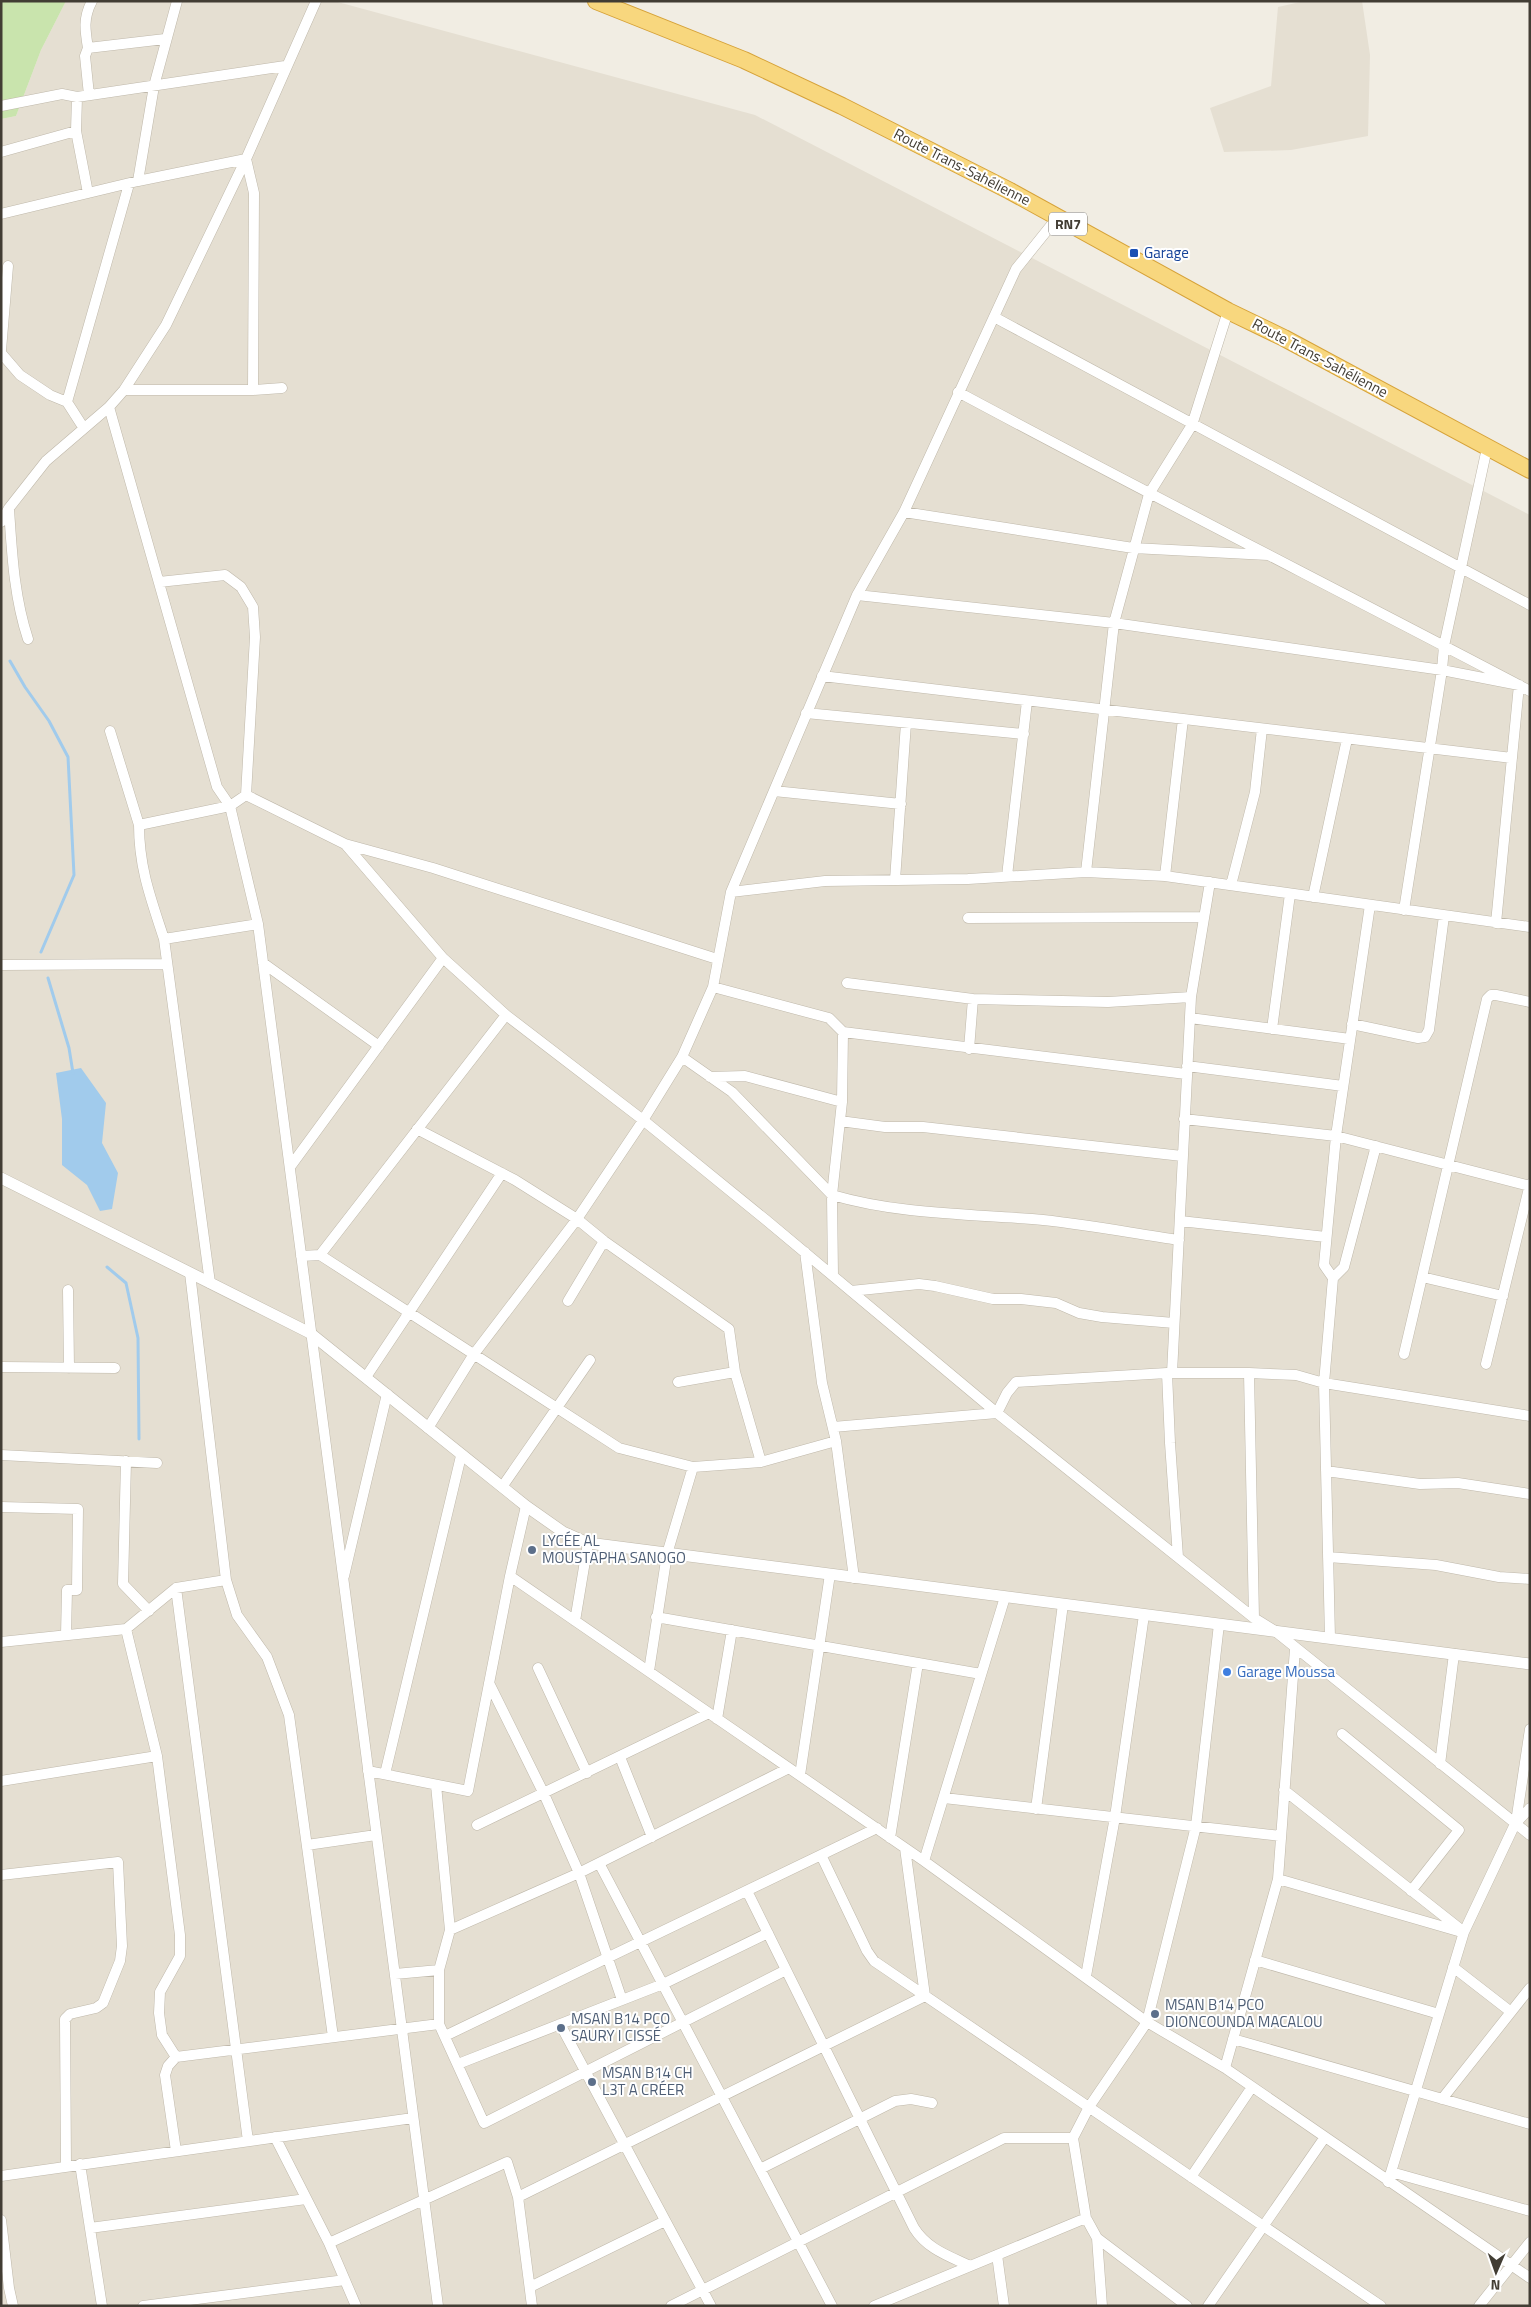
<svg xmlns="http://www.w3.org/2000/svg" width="1531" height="2307" font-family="'Titillium Web',sans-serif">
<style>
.residential{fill:#e5dfd2}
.green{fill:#c9e4ad}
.water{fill:#a1cbec}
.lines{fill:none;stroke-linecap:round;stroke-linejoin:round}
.stream{stroke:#a1cbec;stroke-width:3}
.minor-casing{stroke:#bfb8aa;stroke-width:11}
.tertiary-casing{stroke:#bfb8aa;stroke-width:12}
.trunk-casing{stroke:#d6a239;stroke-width:18}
.minor{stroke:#fff;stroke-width:10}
.tertiary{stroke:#fff;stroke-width:11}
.trunk{stroke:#f8d77e;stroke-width:16}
.transit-dot{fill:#1a4fb4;stroke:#fff;stroke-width:2}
.service-dot{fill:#5c6f8a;stroke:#fff;stroke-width:2}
.shop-dot{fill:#3f7fe0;stroke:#fff;stroke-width:2}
.labels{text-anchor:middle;stroke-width:4;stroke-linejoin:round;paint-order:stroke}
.shield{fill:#fff;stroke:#7b7771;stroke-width:1}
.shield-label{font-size:14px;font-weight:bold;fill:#423d34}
.street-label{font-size:15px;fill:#423d34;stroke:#fff}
.transit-label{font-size:15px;fill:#164399;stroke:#fff;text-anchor:start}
.service-label{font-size:15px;fill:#4e5e75;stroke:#fff;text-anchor:start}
.shop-label{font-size:15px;fill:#366cbe;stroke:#fff;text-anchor:start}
</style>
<rect width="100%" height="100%" fill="#f1ede3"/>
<!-- residential -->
<path class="residential" d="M66,1H334L755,115L1530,515V2306H1V119L16,116L41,50Z
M1305,1H1362L1370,55L1368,136L1291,150L1224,152L1210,108L1271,86L1278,7Z"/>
<!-- green -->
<path class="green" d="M1,1H66L41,50L16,116L1,119Z"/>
<!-- water -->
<path class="water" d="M81,1068L106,1103L102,1143L118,1173L112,1209L100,1211L87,1185L62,1165V1119L56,1073Z"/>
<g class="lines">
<!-- stream -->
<path class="stream" d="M10,661L25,687L49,721L68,757L74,875L41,952
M48,978L69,1048L73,1073
M107,1267L126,1283L138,1338L139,1439"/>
<defs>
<path id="minor" d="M88,48C85,30 83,18 92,1
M89,95L85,56L88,48L165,39
M77,97L76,131L88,193
M1,106L62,94L77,97L285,66
M1,152L76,131
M138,181L154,86L177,1
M1,214L138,181L246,159L254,193L253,390
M994,317L1530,605
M1,350L8,266
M1,353L20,375L50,395L67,402L83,427
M124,390H253L282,388
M958,392C1148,494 1340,591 1530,691
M67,402L129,184
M109,407L217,787L230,806L258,924L438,2306
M9,509C12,553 14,597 28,639
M904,512L1133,548L1268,555
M1,522L9,508L46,461L109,407L124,390L166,325L246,159L316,1
M159,582L225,575L241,587L253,607L255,637L246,795
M857,595L1114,623L1442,670L1519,685L1496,923
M822,676L1512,758
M806,713L1024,734
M110,731L139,825L230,806L246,795L345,844L443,958L506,1015L643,1120L766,1220L997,1413L1254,1618L1275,1631L1530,1835
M774,791L901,804
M139,825C139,868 151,899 164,939
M345,844L433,868L717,959
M1086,872L1114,623L1149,494L1192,425L1228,311
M1007,876L1027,701
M1165,876L1183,719
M895,880L906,723
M1231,885L1255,792L1262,729
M731,892L825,881L968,879L1086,872L1165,876L1530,927
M1313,897L1347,739
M1404,910L1442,670L1444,646L1487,448
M968,918L1204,917
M263,963L379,1046
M1,965L166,964
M847,983L973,999L1108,1002L1191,997
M713,987L829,1018L843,1032L1186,1074
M1190,1018L1350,1039
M1352,1024L1418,1038L1425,1037L1429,1030L1444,916
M1272,1029L1290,894
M969,1049L973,999
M682,1057L732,1092L832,1195C897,1214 966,1214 1032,1219C1081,1223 1130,1233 1179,1240
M1187,1066L1343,1086
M710,1077L745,1076L842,1102
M1184,1119L1336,1136L1530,1186
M840,1121L885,1127H923L1182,1156
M417,1129L515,1180L577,1219L604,1241L729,1329L735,1372L761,1462
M290,1167L443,958
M1180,1221L1326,1237
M805,1252L822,1383L836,1441L854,1578
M320,1255L506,1015
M301,1256L320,1255L619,1448L693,1467L761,1462L836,1441
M190,1273L226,1580L237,1615L267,1657L289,1715L333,2037
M833,1276L832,1195L842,1102L843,1032
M1422,1277L1503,1296
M1333,1278L1324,1265L1336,1136L1370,905
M210,1283L164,939L258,924
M68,1290L69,1368
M851,1291L919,1284L935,1286L993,1299H1021L1056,1303L1079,1313L1102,1317L1174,1323
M568,1301L604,1241
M1404,1354L1487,999L1491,995H1496L1530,1002
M1486,1364L1530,1184
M1,1367L115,1368
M1167,1373L1170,1443L1178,1557
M1172,1373L1191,997L1210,882
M1249,1373L1254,1618
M366,1377L502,1173
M678,1382L735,1372
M833,1427L997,1413L1007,1393L1016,1382L1167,1373H1249L1296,1375L1324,1383L1530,1416
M428,1428L474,1354L577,1219L640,1125L682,1057L713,987L731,892L857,595L904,512L1016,269L1057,218
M1,1455L157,1463
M126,1461L123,1584L149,1611
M1326,1471L1420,1484L1458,1483L1530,1494
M502,1487L590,1360
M1,1507L78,1509L77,1590H67L66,1635
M1328,1557L1436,1565L1499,1577L1530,1579
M344,1576L387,1394
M510,1576L924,1861L1147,2022L1225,2068L1530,2278
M176,1588L248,2141
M656,1617L981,1674
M575,1621L588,1543
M1330,1638L1324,1383L1333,1278L1344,1267L1376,1146
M1,1642L126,1629
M538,1668L587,1773
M649,1671L667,1554L693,1467
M489,1683L544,1794L579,1873L622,2000
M717,1719L732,1630
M1342,1734L1459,1830L1411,1891
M620,1757L652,1837
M1440,1764L1454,1654
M368,1771L468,1791L510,1576L526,1506
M385,1774L461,1456
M800,1775L830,1574
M1,1781L157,1756
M436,1785L450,1930L439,1970V2024L484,2123L786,1970
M1284,1790L1464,1932
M944,1798L1281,1836
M1036,1809L1063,1604
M1516,1822L1530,1729
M477,1825L709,1713
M890,1838L918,1663
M307,1845L376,1835
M821,1855L867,1951L874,1961L1381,2306
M924,1861L1005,1597
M599,1863L832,2306
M1,1875L118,1862L122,1946L120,1961L103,2003L96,2008L70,2014L65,2019L66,2167
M1278,1879L1458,1931
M747,1891L914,2228C927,2249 949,2256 970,2266
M450,1930L579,1873L789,1768
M1255,1960L1439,2014
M1453,1967L1511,2012
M395,1974L439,1970
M1086,1976L1115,1817L1144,1615
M560,2024L711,2306
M445,2036L877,1828
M1233,2039L1530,2124
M176,2057L162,2035L159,2013L160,1992L180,1956V1935L157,1756L126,1629L176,1588L226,1580
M458,2064L663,1984L768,1933
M1225,2068L1278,1879L1295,1649
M1442,2099L1530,1988
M275,2137L329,2243L356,2306
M1073,2138L1089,2107L1147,2022L1196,1826L1219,1624
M176,2151L165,2075L168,2066L176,2057L439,2024
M80,2164L102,2306
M760,2169L895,2101L911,2099L932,2103
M1391,2172L1530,2211
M1,2176L413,2118
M1191,2177L1252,2087
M1388,2182L1464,1932L1515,1824L1530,1808
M518,2197L925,1996L905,1848
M1,2220L9,2288L13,2306
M90,2228L306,2199
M1097,2238L1102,2306
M329,2243L507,2162L518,2197L532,2306
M997,2255L1004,2306
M530,2287L665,2221
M143,2306L345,2280
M671,2306L1004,2138H1073L1086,2218L1097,2238L1187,2306
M874,2306L1086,2218
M1208,2306L1325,2137
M1479,2306L1530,2242"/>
<path id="tertiary" d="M1,1178L310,1333L526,1506L563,1532L588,1543L1530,1664"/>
<path id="trunk" d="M596,1L744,60L842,106L1010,191L1228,311L1284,338L1530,470"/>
</defs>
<!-- minor casing -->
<use href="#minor" class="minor-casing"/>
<!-- tertiary casing -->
<use href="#tertiary" class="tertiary-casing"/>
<!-- trunk casing -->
<use href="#trunk" class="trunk-casing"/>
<!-- minor -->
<use href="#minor" class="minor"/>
<!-- tertiary -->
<use href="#tertiary" class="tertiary"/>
<!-- trunk -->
<use href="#trunk" class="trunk"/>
</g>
<!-- markers -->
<rect class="transit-dot" x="1129" y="248" width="10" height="10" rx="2.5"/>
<g class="service-dot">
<circle cx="532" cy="1550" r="5"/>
<circle cx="1155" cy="2014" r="5"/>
<circle cx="561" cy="2028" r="5"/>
<circle cx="592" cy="2082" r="5"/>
</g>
<circle class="shop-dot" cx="1227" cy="1672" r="5"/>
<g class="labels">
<!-- shield labels -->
<rect class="shield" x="1049" y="212.5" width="38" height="23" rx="4"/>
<g class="shield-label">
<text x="1068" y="229">RN7</text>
</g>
<!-- street labels -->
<g class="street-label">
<text transform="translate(962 167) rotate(27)" y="5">Route Trans-Sahélienne</text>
<text transform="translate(1320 358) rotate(28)" y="5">Route Trans-Sahélienne</text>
</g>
<!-- transit labels -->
<g class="transit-label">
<text x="1144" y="258">Garage</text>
</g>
<!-- service labels -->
<g class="service-label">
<text x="542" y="1546">LYCÉE AL<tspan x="542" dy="17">MOUSTAPHA SANOGO</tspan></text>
<text x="1165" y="2010">MSAN B14 PCO<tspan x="1165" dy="17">DIONCOUNDA MACALOU</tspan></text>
<text x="571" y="2024">MSAN B14 PCO<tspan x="571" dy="17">SAURY I CISSÉ</tspan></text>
<text x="602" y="2078">MSAN B14 CH<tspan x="602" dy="17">L3T A CRÉER</tspan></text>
</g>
<!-- shop labels -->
<g class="shop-label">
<text x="1237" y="1677">Garage Moussa</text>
</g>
</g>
<!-- border -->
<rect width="1531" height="2307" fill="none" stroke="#423d34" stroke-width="5"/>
<!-- north arrow -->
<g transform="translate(1496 2272) rotate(182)" stroke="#ffffff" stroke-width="4" paint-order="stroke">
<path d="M0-4L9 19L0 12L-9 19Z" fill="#423d34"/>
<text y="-8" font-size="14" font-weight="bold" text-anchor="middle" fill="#423d34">N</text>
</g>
</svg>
